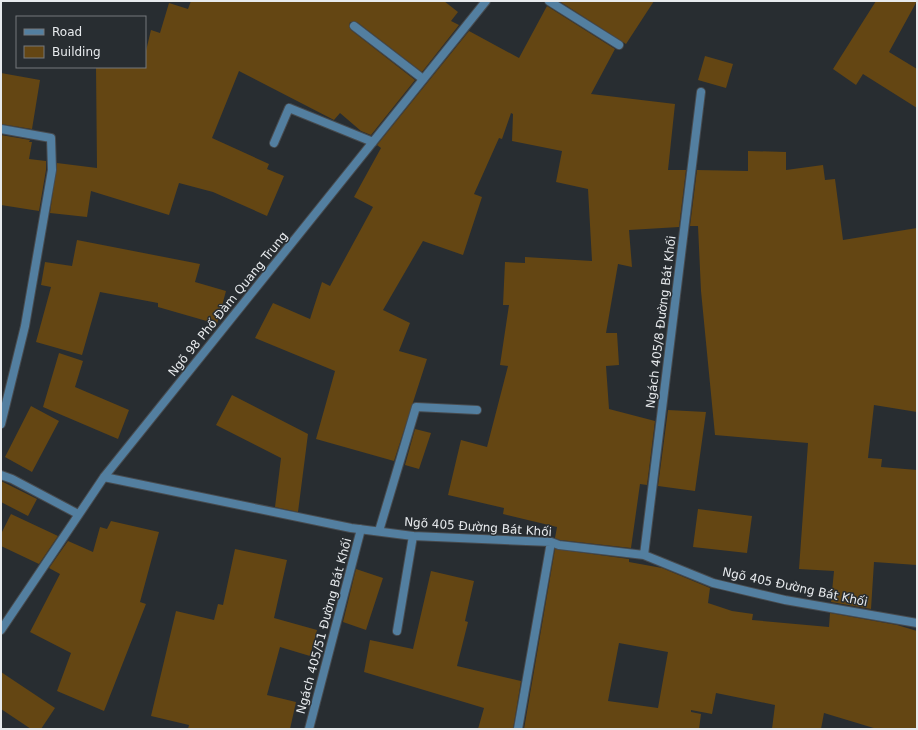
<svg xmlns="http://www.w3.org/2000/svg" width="918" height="730" font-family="'DejaVu Sans',sans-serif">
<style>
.building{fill:#644613;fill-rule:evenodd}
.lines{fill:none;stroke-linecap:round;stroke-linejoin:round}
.service-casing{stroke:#474b4f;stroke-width:10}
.minor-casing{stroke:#474b4f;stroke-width:10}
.service{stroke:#537fa0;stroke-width:8}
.minor{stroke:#537fa0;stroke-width:8}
.labels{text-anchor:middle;stroke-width:3;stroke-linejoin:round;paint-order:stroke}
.street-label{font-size:12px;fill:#e7eaed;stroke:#282d31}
</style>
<rect width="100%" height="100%" fill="#282d31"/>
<!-- building -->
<path class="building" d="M191,1H444L458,12L451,21L459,25L422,72L357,22H350L349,26L351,30L415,80L371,135L361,131L340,113L334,120L239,71L212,138L269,164L267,169L284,176L267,216L213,192L179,183L169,215L91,191L87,217L50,213L57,163L97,168L96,67H145V55L151,30L160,33L169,3L188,9Z
M559,1H654L626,44Z
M876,1H917L889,52L917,69V108L863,74L856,85L833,69Z
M547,6L615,49L591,94L675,104L668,170H686L679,227L629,230L632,267L618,264L606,333H617L619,365L606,366L609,409L655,421L647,485L640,484L631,548L560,540L555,538L557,527L503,514L504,508L448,495L461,440L487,447L508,366L500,365L509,305H503L505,262L525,263V257L592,261L588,189L556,182L562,151L512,141L513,114L511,113L502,139L499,138L474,194L482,197L463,255L423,241L383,310L410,323L399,351L427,359L394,461L316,439L335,371L255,338L273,303L310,319L322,282L330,286L373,207L354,197L381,148L377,145L469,31L519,58Z
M705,56L733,64L726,88L698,80Z
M1,73L40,80L32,129L1,124Z
M1,135L30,140L29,142H32L29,159L46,161V170L39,211L1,205Z
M748,151L786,152V170L823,165L825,180L835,179L843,240L917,228V412L874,405L868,458L882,459L881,467L917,470V565L874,562L871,609L831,602L834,571L799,569L808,443L715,435L701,291L698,226H690L697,170L748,171Z
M77,240L200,264L195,282L226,291L217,324L158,307V303L100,292L82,355L36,342L51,287L41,285L45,262L72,266Z
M59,353L83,361L75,387L129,410L118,439L43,407Z
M232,395L308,434L298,512L275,507L281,458L216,425Z
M31,406L59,421L32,472L5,457Z
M668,410L706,412L695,491L658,486Z
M415,429L431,433L419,469L405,465Z
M1,481L37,499L28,516L1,502Z
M698,509L752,516L747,553L693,547Z
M11,514L58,536L39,564L1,546V534Z
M111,521L159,532L140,602L146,604L104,711L57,691L71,653L30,632L60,574L49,568L68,541L93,552L100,527L107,529Z
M235,549L287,560L274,618L317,630L310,656L280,647L267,695L296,702L290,729H188L189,725L151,716L176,611L214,620L218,604L223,605Z
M555,549L629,559V562L662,568L710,588L708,603L732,611L753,614L752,620L829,627L830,613L897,625L917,631V729H877L824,713L821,729H772L775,705L716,693L712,714L691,710V712L701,714L699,729H524ZM619,643L668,652L658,708L608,701Z
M356,569L383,578L366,630L343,622Z
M431,571L474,581L465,621L468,622L457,666L521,681L513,729H478L484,708L364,672L370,640L413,649Z
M1,672L55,708L41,729H31L1,709Z"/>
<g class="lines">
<defs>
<path id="service" d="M354,26L423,79"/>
<path id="minor" d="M549,1L619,45
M1,129L51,138L52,170L25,326L1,424
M274,143L289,108L373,142
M1,475L12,479L78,514
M104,477L351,528L413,536L551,542L559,545L644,555L713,583L785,600L917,623
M379,531L416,407L477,410
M644,555L701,92
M1,630L104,477L486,1
M397,631L413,536
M309,729L361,529
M518,729L551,542"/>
</defs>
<!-- service casing -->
<use href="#service" class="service-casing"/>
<!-- minor casing -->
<use href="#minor" class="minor-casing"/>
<!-- service -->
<use href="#service" class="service"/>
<!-- minor -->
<use href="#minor" class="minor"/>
</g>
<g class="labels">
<!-- street labels -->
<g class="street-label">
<text transform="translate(228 304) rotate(-51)" y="4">Ngõ 98 Phố Đàm Quang Trung</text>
<text transform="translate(661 322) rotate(-83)" y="4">Ngách 405/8 Đường Bát Khối</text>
<text transform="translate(478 527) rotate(4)" y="4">Ngõ 405 Đường Bát Khối</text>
<text transform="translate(795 587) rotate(12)" y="4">Ngõ 405 Đường Bát Khối</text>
<text transform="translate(324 626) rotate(-75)" y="4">Ngách 405/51 Đường Bát Khối</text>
</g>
</g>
<!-- border -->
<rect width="918" height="730" fill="none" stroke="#e7eaed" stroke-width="4"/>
<!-- legend -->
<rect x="16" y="16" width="130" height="52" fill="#282d31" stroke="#74797c"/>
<rect x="24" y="29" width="20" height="6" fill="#537fa0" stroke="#74797c"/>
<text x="52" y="36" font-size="12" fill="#e7eaed">Road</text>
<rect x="24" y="46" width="20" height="12" fill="#644613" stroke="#74797c"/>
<text x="52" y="56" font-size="12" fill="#e7eaed">Building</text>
</svg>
